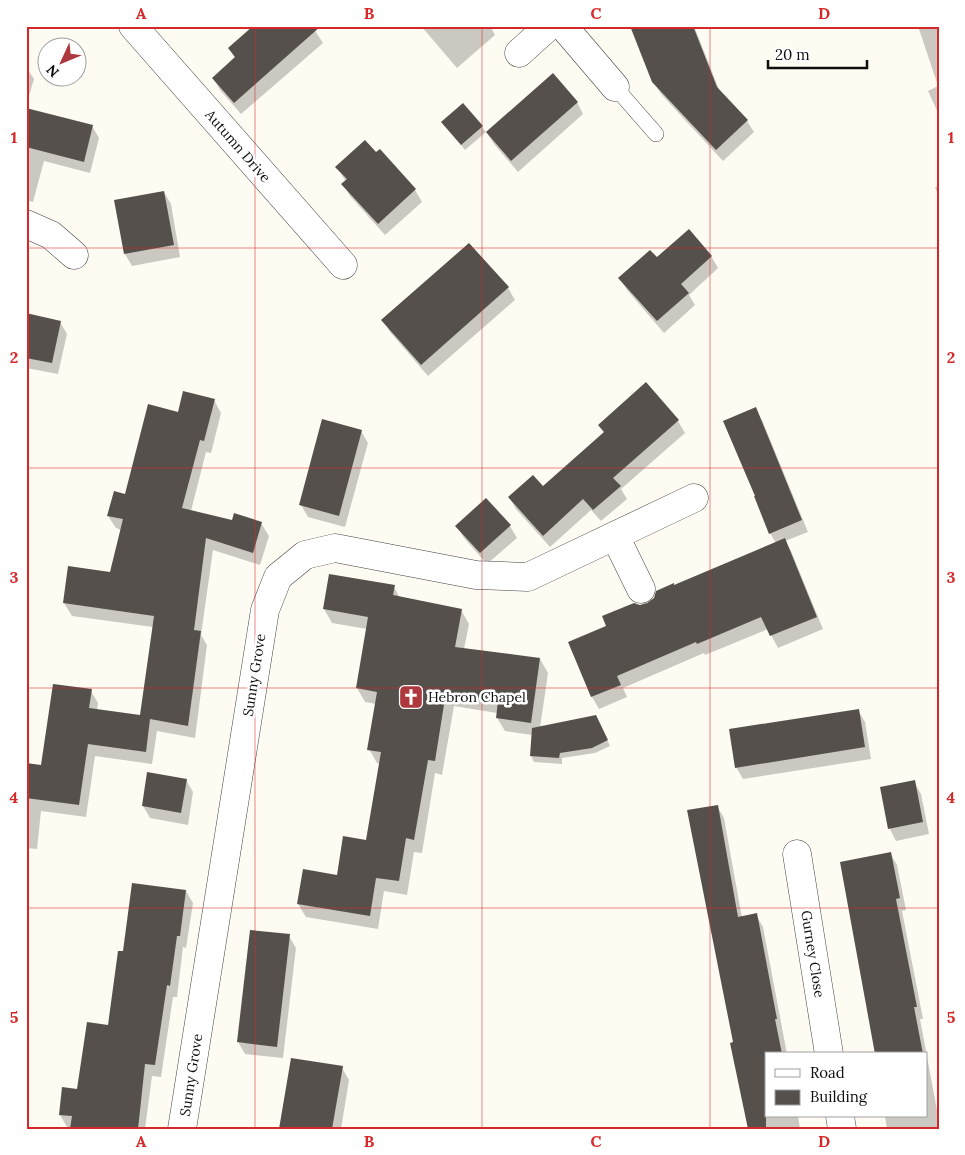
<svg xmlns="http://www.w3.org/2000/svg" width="965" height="1155" font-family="Lora,serif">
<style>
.shadow{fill:#0003}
.building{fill:#56504c}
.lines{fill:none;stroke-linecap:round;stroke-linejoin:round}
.service-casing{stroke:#414141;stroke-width:16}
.minor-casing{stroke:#414141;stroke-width:29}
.service{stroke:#fff;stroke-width:15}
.minor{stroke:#fff;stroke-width:28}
.grid{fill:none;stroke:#d62828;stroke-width:1;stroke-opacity:0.55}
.labels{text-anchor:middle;stroke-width:5;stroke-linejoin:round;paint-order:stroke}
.street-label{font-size:14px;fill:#0e0e0e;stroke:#fff}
.poi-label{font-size:14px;fill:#0e0e0e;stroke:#fff;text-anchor:start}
.neatline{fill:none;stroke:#d62828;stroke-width:2}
.grid-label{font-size:16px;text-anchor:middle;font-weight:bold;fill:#d62828}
</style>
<rect width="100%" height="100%" fill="#fdfbf2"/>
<!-- shadow -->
<path class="shadow" d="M312,26L323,43L241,114L220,90L213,78L235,58L230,49Z
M421,26H490L495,35L457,68Z
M632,26H694L720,92L747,121L754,132L723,161L661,94L653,81Z
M918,26H939V115L928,91L938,86Z
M26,67L34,79L26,106Z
M577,102L583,114L518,172L494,144L487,133Z
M26,110L92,126L99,138L90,173L44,161L33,202L26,200Z
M443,122L482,127L486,132L465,150Z
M380,151L415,190L422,202L385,235L350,196L343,184L346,182L337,167L376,154Z
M939,186V197L935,187Z
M164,192L171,204L180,257L132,266L125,254Z
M711,256L718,268L689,295L695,305L664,333L627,290L620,279L657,259Z
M508,288L515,300L428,376L390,332L383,320Z
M26,315L60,322L67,334L58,374L26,368Z
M214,400L221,413L211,453L206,452L191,511L232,522L261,523L269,536L260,565L213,550L201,635L207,645L195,738L157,731L152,764L95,756L86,817L41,811L37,849L26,848V764L42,767L91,691L98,703L97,710L141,716L153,627L72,616L64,603L111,573L121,530L116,528L108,516L126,495L179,413Z
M755,409L762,420L808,532L785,541L791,551L823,629L778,648L768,629L705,655L704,653L623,688L627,697L599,709L592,697L569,643L608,627L640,606L648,604L674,586L776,543L770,533Z
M678,421L685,433L621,489L627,499L601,521L591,510L550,547L516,509L509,497L543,488L604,433L600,425Z
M361,431L368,443L345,527L308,517L301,505Z
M457,526H510L517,538L487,564L464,538Z
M394,587L400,598L461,610L469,624L464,649L540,659L548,673L540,728L599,722L610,746L595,753L562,758V764L534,762L531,756L532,735L505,731L497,718V713L454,706L442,775L435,773L422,853L414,852L407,895L384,891L378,929L306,917L298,904L338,877L367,842L380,764L377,763L369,749L376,704L365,702L357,688L367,629L332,623L324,609Z
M858,710L865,722L871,759L743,779L736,767Z
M186,780L193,792L188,825L150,818L143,806Z
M914,782L921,794L929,834L896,841L890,829L882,788Z
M717,806L724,818L742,918L756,915L763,927L787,1054H766V1116H798L800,1129H749L734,1043Z
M890,853L897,865L906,910L902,911L923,1019H920L939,1121V1129H887L885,1116H926V1054H877Z
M186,891L193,903L186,948L183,947L177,997H173L161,1077L152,1076L145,1129H71L72,1127H67L60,1115L78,1090L109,1026L124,953Z
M289,936L296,948L283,1058L245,1054L238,1042Z
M342,1068L349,1080L341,1129H280Z"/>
<!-- building -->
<path class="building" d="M253,26H321L234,103L212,78L235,57L228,48Z
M630,26H693L717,87L748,120L716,150L652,82Z
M553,73L578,102L511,161L486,132Z
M463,103L483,126L461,145L441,122Z
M26,108L93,125L84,162L26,147Z
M365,140L376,152L380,149L416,189L378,224L341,184L347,179L335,167Z
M164,191L174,245L124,254L114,200Z
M689,229L712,256L681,284L689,293L657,321L618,278L650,250L657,257Z
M469,243L509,287L421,365L381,320Z
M26,313L61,321L52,363L26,358Z
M646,382L679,420L613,478L621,486L593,510L583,499L543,536L508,497L533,475L543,486L604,432L598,425Z
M183,391L215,399L204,441L200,440L182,508L232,520L234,513L262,522L253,553L206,538L194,630L201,631L188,726L150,719L146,752L88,744L79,805L26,798V763L41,765L53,684L92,689L89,708L140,715L154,616L63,603L68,566L110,572L123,519L107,516L114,491L125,494L148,404L178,412Z
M756,407L802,520L769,534L754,496H755L723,421Z
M322,419L362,430L339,516L299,505Z
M486,498L511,525L480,553L455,526Z
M785,538L817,617L770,636L761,617L697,644L696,642L617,676L621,685L591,697L568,642L606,626L602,616L634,603L640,605L647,603L654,598L656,591L674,583V585Z
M329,574L395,585L393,595L462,609L455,647L540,658L531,723L496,718L498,701L446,692L435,761L428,760L414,840L406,838L399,881L376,878L370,916L297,904L303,869L337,875L343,836L366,840L381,752L367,750L377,692L356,688L368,617L323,609Z
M859,709L865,747L735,768L729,729Z
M596,715L608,740L592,748L560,753L559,758L530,756L532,728Z
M147,772L187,779L181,813L142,806Z
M915,780L923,822L888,829L880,787Z
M718,805L738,917L757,913L777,1019H775L782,1054H766V1129H748L730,1043L733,1042L687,810Z
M891,852L900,898L896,899L917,1007H914L923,1054H875L840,862Z
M132,883L186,890L180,936H177L170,986L167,985L155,1065L145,1064L138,1129H70L72,1116L59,1115L62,1087L77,1089L87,1022L108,1025L118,951H123Z
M250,930L290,934L277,1047L237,1042Z
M291,1058L343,1066L332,1129H279Z"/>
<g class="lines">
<defs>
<path id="service" d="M615,87L656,134"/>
<path id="minor" d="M133,26L343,265
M563,26L615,87
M519,53L549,26
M26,224L51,235L74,255
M615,536L641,589
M797,854L829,1054
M840,1116L842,1129
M182,1129L265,610L278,577L305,555L335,548L476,575L528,577L694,498"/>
</defs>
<!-- service casing -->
<use href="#service" class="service-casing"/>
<!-- minor casing -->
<use href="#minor" class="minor-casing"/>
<!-- service -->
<use href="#service" class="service"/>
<!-- minor -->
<use href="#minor" class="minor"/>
</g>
<!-- grid -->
<path class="grid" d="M255,26V1129M482,26V1129M710,26V1129M26,248H939M26,468H939M26,688H939M26,908H939"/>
<!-- icons -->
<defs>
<symbol id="church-square" viewBox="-11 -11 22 22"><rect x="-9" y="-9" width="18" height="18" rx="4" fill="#ad383d" stroke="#fff"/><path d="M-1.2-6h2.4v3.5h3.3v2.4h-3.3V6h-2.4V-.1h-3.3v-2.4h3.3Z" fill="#fff"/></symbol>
</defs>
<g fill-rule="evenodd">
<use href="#church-square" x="397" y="683" width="28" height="28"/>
</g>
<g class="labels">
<!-- street labels -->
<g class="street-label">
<text transform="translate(238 146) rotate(49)" y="5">Autumn Drive</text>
<text transform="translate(254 675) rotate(-81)" y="5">Sunny Grove</text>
<text transform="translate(813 954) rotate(81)" y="5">Gurney Close</text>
<text transform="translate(191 1075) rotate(-81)" y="5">Sunny Grove</text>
</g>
<!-- poi labels -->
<g class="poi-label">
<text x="428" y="702">Hebron Chapel</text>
</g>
</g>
<!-- border -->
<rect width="965" height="1155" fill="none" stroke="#ffffff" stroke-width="55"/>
<!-- legend -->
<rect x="765" y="1052" width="162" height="65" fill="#ffffff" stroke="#9f9f9f"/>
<rect x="775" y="1069" width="25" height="8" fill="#ffffff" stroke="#9f9f9f"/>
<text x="810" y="1078" font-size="15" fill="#0e0e0e">Road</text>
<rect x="775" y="1090" width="25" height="15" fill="#56504c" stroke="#9f9f9f"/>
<text x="810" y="1102" font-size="15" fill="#0e0e0e">Building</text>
<!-- north arrow -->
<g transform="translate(62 62) rotate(226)"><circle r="24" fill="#ffffff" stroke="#9f9f9f"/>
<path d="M0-4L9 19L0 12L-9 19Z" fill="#ad383d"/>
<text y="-8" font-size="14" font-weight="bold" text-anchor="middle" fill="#0e0e0e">N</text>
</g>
<!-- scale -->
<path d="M768 60v8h99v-8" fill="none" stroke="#0e0e0e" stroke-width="2.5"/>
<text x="775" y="60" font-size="15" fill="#0e0e0e" stroke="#ffffff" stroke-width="4" paint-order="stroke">20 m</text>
<rect x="28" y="28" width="910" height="1100" class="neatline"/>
<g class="grid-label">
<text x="141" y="19">A</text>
<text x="369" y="19">B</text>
<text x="596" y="19">C</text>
<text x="824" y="19">D</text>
<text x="14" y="143">1</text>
<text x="951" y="143">1</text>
<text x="14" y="363">2</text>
<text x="951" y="363">2</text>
<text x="14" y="583">3</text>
<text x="951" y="583">3</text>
<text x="14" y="803">4</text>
<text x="951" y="803">4</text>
<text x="14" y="1023">5</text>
<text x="951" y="1023">5</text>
<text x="141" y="1147">A</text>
<text x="369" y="1147">B</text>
<text x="596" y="1147">C</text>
<text x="824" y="1147">D</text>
</g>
</svg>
